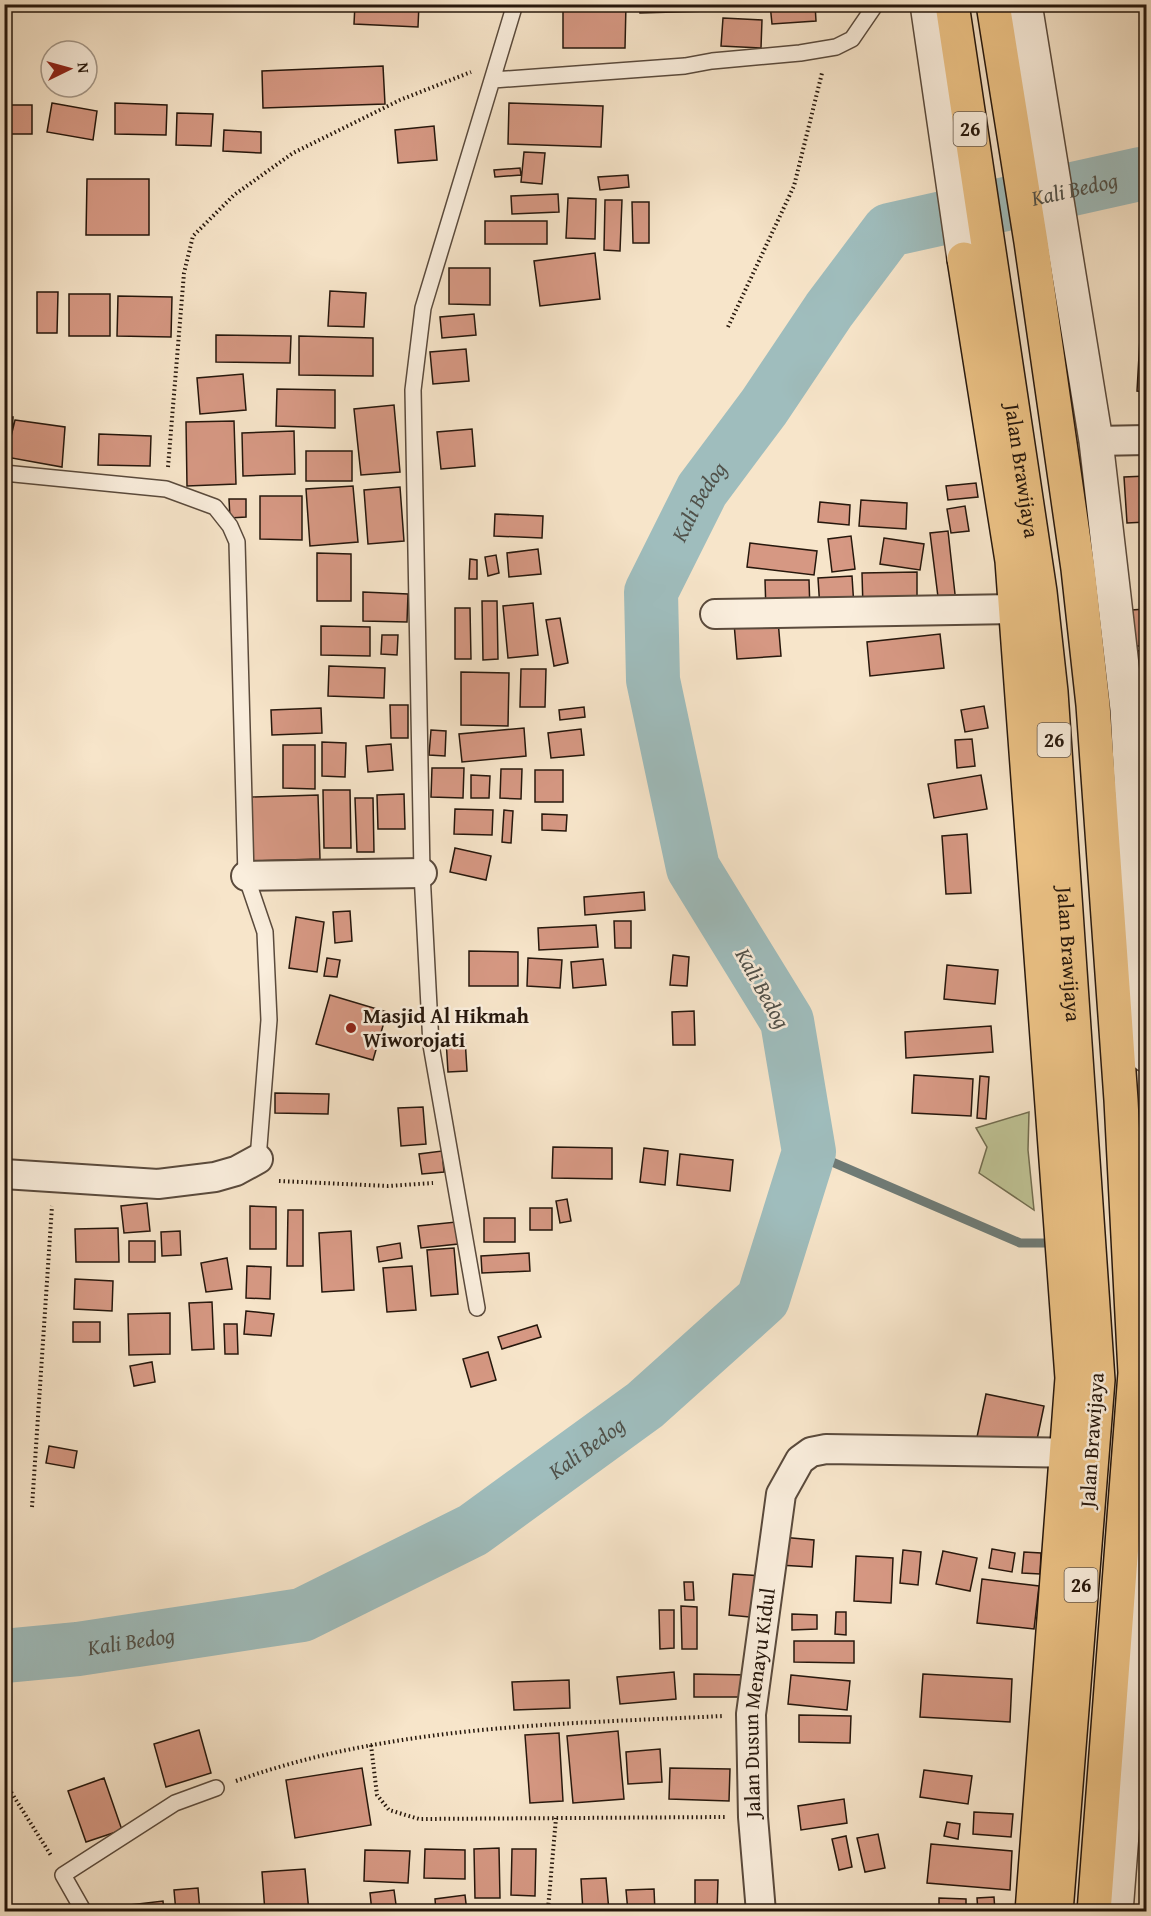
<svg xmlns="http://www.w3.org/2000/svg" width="1151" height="1916" font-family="'Gentium Book Plus',serif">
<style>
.green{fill:#bfc395;stroke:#726d50;stroke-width:1.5}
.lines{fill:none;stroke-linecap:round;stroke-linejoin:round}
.stream{stroke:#6f7b76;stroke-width:9}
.river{stroke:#9fbdbd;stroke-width:54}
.building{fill:#d69883;stroke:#26170c;stroke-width:1.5}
.service-casing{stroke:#5a4a3c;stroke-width:18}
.minor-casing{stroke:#5a4a3c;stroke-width:32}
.tertiary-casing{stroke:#5a4a3c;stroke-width:36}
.trunk-casing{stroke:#26170c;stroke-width:36}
.path{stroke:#26170c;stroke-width:4;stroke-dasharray:1.5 3;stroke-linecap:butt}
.service{stroke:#faeedd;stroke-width:15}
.minor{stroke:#faeedd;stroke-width:28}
.tertiary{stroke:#faeedd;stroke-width:33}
.trunk{stroke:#ecc285;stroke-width:33}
.poi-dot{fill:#8f2418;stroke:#faeedd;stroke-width:2}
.labels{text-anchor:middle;stroke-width:5;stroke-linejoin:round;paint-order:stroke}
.shield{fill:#faeedd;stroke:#66584b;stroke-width:1.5}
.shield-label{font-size:20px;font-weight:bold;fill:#26170c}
.street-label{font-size:21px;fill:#26170c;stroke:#faeedd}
.poi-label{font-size:21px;font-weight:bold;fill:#26170c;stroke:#faeedd;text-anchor:start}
.water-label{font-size:22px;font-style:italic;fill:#50514a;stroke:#faeedd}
</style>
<rect width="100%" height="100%" fill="#f7e5ca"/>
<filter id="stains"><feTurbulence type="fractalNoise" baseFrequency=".00333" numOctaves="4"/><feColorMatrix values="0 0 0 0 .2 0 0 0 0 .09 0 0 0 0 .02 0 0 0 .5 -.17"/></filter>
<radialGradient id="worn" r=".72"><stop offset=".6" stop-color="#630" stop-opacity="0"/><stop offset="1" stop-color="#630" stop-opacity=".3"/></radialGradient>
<!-- green -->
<path class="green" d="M1029,1112L1028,1150L1034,1210L979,1173L987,1147L976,1128Z"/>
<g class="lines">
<!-- stream -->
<path class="stream" d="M809,1152L1020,1243H1058"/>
<!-- river -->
<path class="river" id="s1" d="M4,1656L78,1649L302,1615L473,1530L645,1405L763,1299L809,1152L787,1021L693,868L653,680L651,592L702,490L764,407L829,310L889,230L1140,174L1146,175"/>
</g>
<!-- building -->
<path class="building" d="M355,4H419L418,27L354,24Z
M563,4H626L625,48H563Z
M640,4H709V11L640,13Z
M770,4H815L816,21L772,24Z
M832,4H856V9L832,11Z
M723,18L762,20L761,48L721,46Z
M383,66L385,104L263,108L262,71Z
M52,103L97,111L93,140L47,132Z
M115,103L167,105L166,135L115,134Z
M509,103L603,106L601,147L508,144Z
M6,105H32V134H6Z
M177,113L213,114L211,146L176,145Z
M434,126L437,160L398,163L395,130Z
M224,130L261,132V153L223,151Z
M524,152L545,153L542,184L521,182Z
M520,168L521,175L495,177L494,170Z
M628,175L629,187L600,190L598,177Z
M87,179H149V235H86Z
M558,194L559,212L512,214L511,196Z
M568,198L596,199L595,239L566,238Z
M605,200H622L620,251L604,250Z
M632,202H649V243H633Z
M485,221H547V244H485Z
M595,253L600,299L540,306L534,261Z
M449,268H490V305L449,304Z
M330,291L366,293L364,327L328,326Z
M37,292H58L57,333H37Z
M69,294H110V336H69Z
M118,296L172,297L171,337L117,336Z
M474,314L476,335L442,338L440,317Z
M216,335L291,336L290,363L216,362Z
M299,336L373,338V376L299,375Z
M1140,338H1146V392L1137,391Z
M466,349L469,381L433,384L430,352Z
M243,374L246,410L200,414L197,378Z
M277,389L335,390V428L276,426Z
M394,405L400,472L361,475L354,409Z
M4,417H13L12,432H4Z
M15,420L65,427L62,467L6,457Z
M234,421L236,484L187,486L186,422Z
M472,429L475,466L441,469L437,432Z
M294,431L295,474L243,476L242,433Z
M99,434L151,436L150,466L98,465Z
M306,451H352V481H306Z
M1146,476V522L1127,523L1124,477Z
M976,483L978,497L948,500L946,486Z
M353,486L358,542L310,546L306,489Z
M400,487L404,541L368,544L364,490Z
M260,496H302V540L260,539Z
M229,499H246V517L230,518Z
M861,500L907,503L906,529L859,526Z
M820,502L850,505L849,525L818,522Z
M965,506L969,531L951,533L947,509Z
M495,514L543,516L542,538L494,536Z
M948,531L956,603L939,605L930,533Z
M851,536L855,569L832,572L828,539Z
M884,538L924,544L920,570L880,564Z
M750,543L817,551L814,575L747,567Z
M538,549L541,574L509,577L507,553Z
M317,553L351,554V601H317Z
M496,555L499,573L488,576L485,557Z
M470,559L477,560V579H469Z
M917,572V606L863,608L862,573Z
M852,576L854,607L820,609L818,578Z
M765,580H809L810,611L766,612Z
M363,592L408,594L407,622L363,621Z
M482,601H497L498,659L483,660Z
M533,603L538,655L508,658L503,606Z
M455,608H470L471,659H455Z
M1146,609V646H1133L1131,610Z
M560,618L568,663L554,666L546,620Z
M778,620L781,656L737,659L734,623Z
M321,626L370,627V656L321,655Z
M940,634L944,668L870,676L867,642Z
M382,635H398L397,655L381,654Z
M1146,650V696L1140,697L1136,651Z
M329,666L385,668L384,698L328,696Z
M521,669H546L545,707H520Z
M461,672L509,673L508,726L461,725Z
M390,705H408V738H391Z
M984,706L988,728L965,732L961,710Z
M584,707L585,717L560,720L559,710Z
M321,708L322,733L272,735L271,710Z
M524,728L526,756L462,762L459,734Z
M581,729L584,755L551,758L548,733Z
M431,730L446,731L445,756L429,755Z
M972,739L975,766L957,768L955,740Z
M322,742L346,743L345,777L322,776Z
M391,744L393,770L368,772L366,746Z
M283,745H315V789L283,788Z
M432,768H464L463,798L431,797Z
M501,769H522L521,799L500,798Z
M535,770H563V802H535Z
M471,775L490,776L489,798H471Z
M981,775L987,809L934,818L928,784Z
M323,790H350L351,848H324Z
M404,794L405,829H378L377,795Z
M318,795L320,859L252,861L251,797Z
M355,798H373L374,852H357Z
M455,809L493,810L492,835L454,834Z
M504,810L513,811L511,843L502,842Z
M542,814L567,815L566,831L542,830Z
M967,834L971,893L946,894L942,836Z
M455,848L491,856L486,880L450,872Z
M644,892L645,910L585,915L584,897Z
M350,911L352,941L335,943L333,912Z
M296,917L324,922L317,972L289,968Z
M614,921H631V948H615Z
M596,925L598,947L539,950L538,928Z
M469,951L518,952V986H469Z
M673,955L689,957L687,986L670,985Z
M327,958L340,960L337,977L324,976Z
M528,958L562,960L560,988L527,986Z
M603,959L606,985L573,988L571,962Z
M947,965L998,970L995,1004L944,999Z
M330,995L387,1012L373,1060L316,1044Z
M694,1011L695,1045H673L672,1012Z
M991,1026L993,1052L906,1058L905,1032Z
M465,1038L467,1071L448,1072L446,1039Z
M914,1075L973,1079L971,1116L912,1113Z
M980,1076L989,1077L986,1119L977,1118Z
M275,1093L329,1094L328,1114L275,1113Z
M423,1107L426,1144L401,1146L398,1108Z
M553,1147L612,1148V1179L552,1178Z
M644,1148L668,1151L665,1185L640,1182Z
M442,1151L444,1172L422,1174L419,1154Z
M680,1154L733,1160L730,1191L677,1185Z
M567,1199L571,1221L560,1223L556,1201Z
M147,1203L150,1231L124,1233L121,1206Z
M250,1206L276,1207V1249H250Z
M530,1208H552V1230H530Z
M288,1210H303V1266H287Z
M484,1218H515V1242H484Z
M456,1222L458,1244L421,1248L418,1226Z
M118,1228L119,1262H76L75,1229Z
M180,1231L181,1255L162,1256L161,1232Z
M351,1231L354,1290L322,1292L319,1233Z
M129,1241H155V1262H129Z
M400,1243L402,1258L379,1262L377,1247Z
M454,1248L458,1294L431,1296L427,1250Z
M529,1253L530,1271L482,1273L481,1256Z
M227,1258L232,1289L206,1292L201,1263Z
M247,1266L271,1267L270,1299L246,1298Z
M412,1266L416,1310L387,1312L383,1268Z
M75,1279L113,1281L112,1311L74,1309Z
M212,1302L214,1349L192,1350L189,1303Z
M246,1311L274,1314L271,1336L244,1334Z
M170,1313V1354L129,1355L128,1314Z
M73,1322H100V1342H73Z
M224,1324H237L238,1354H225Z
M537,1325L541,1337L502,1349L498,1337Z
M488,1352L496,1380L471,1387L463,1359Z
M152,1362L155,1382L134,1386L130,1366Z
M986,1394L1044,1406L1035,1449L977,1437Z
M49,1446L77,1451L74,1468L46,1463Z
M781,1537L814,1540L812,1567L779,1565Z
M992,1549L1015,1553L1012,1572L989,1568Z
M903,1550L921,1552L918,1585L900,1583Z
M943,1551L977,1558L970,1591L936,1584Z
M1024,1552L1041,1553L1040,1574L1022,1573Z
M856,1556L893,1558L891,1603L854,1601Z
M733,1574L763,1576L760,1618L729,1615Z
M982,1579L1039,1586L1034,1629L977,1623Z
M684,1582H693L694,1600H685Z
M681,1606L697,1607V1649H682Z
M659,1610H674V1648L660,1649Z
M836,1612H846V1635L835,1634Z
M792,1614L817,1615V1629L792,1630Z
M794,1641H854V1663L794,1662Z
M674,1672L676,1699L620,1704L617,1677Z
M694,1674L750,1675V1697H694Z
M923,1674L1012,1679L1010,1722L920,1717Z
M791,1675L850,1681L847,1710L788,1704Z
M569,1680L570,1708L514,1710L512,1682Z
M799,1715L851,1716L850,1743L799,1742Z
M199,1730L211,1773L166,1787L154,1744Z
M618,1731L624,1799L573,1803L567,1736Z
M559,1733L563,1801L530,1803L525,1735Z
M660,1749L662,1782L628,1784L626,1752Z
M362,1768L371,1825L295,1838L286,1780Z
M670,1768L730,1769L729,1801L669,1799Z
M924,1770L972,1776L968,1804L920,1797Z
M104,1778L122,1830L86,1842L68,1791Z
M844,1799L847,1823L801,1830L798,1806Z
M974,1812L1013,1814L1011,1837L973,1834Z
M947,1822L960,1824L958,1839L944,1836Z
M878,1834L885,1868L865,1872L857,1838Z
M846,1836L852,1867L839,1870L832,1839Z
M931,1844L1012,1851L1010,1890L927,1883Z
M499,1848L500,1898H475L474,1849Z
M425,1849L465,1850V1879L424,1878Z
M512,1849H536L535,1896L511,1895Z
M365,1850L410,1851L408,1883L364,1881Z
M305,1869L309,1912H265L262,1872Z
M606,1878L609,1911L583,1912L581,1879Z
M695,1880H718L717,1912H695Z
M198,1888L200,1912H176L174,1890Z
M654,1889L655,1912H628L626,1890Z
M394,1890L397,1912H372L370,1893Z
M465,1895L467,1912H436L435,1899Z
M994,1897L995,1912H978L977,1898Z
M939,1898L966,1899V1912H939Z
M163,1901L164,1912H131L130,1905Z
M897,1905L915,1906L914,1912H897Z
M886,1907L887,1912H843V1909Z"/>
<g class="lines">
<defs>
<path id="service" d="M493,80L685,66L712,61L800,53L836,47L852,39L876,4
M4,473L166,489L215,507L230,526L237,542L246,876L265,932L269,1020L258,1159
M477,1308L431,1045L422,873L413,390L423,308L515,4
M84,1912L63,1875L175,1803L216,1788"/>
<g id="minor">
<path d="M1096,441L1146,440"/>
<path d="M715,614L1015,609"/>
<path d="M246,876L422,873"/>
<path d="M4,1174L158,1184L215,1177L236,1171L258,1159"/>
<path id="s2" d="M761,1912L753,1817L751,1714L781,1494L800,1460L811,1452L826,1449L1089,1453"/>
</g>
<path id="tertiary" d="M927,4L964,259
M1025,4L1096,441L1127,709L1146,1055
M1116,1912L1146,1523"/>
<g id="trunk">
<path id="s3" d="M952,4L1040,592L1051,692L1098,1380L1056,1912"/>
<path d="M993,4L1031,242L1078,569L1093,705L1121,1100L1135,1373L1094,1912"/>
<path d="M964,259L1012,561L1072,1378L1032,1912"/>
</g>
</defs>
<!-- service casing -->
<use href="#service" class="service-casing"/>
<!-- minor casing -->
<use href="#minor" class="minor-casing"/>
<!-- tertiary casing -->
<use href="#tertiary" class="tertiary-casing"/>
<!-- trunk casing -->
<use href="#trunk" class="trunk-casing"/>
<!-- path -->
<path class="path" d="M728,327L794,186L822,73
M168,467L184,273L193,236L234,195L293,153L400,100L471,72
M279,1181L388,1186L433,1183
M32,1507L52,1206
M371,1745L377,1795L389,1810L419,1819L725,1817
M4,1781L52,1857
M236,1781C392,1725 560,1724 723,1716
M545,1912L548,1909L556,1818"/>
<!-- service -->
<use href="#service" class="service"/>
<!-- minor -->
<use href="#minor" class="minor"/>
<!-- tertiary -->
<use href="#tertiary" class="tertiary"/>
<!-- trunk -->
<use href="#trunk" class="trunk"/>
</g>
<!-- markers -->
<circle class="poi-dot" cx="351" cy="1028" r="6"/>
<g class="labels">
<!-- shield labels -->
<g class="shield">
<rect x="953.5" y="112" width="33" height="34" rx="4.5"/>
<rect x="1037.5" y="723" width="33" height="34" rx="4.5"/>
<rect x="1064.5" y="1568" width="33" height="34" rx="4.5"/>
</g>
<g class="shield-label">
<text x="970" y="136">26</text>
<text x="1054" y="747">26</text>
<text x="1081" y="1592">26</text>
</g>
<!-- street labels -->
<g class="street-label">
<text dy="7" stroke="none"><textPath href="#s3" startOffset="472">Jalan Brawijaya</textPath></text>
<text dy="7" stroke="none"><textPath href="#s3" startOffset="958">Jalan Brawijaya</textPath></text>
<text transform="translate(1092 1440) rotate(-86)" y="7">Jalan Brawijaya</text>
<text dy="7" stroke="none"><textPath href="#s2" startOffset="210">Jalan Dusun Menayu Kidul</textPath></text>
</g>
<!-- poi labels -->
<g class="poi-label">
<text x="363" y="1023">Masjid Al Hikmah<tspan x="363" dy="24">Wiworojati</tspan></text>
</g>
<!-- water labels -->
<g class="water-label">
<text dy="8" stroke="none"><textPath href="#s1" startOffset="2234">Kali Bedog</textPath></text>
<text dy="8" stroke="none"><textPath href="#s1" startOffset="1712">Kali Bedog</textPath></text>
<text transform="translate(763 988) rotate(61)" y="8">Kali Bedog</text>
<text dy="8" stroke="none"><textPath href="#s1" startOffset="632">Kali Bedog</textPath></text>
<text dy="8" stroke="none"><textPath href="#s1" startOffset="128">Kali Bedog</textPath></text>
</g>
</g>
<!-- margin -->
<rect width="1151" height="1916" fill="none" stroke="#f7e5ca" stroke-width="24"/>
<rect x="6" y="6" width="1139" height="1904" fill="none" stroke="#26170c" stroke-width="3"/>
<rect x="12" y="12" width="1127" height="1892" fill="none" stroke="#26170c" stroke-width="1.5"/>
<!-- north arrow -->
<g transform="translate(69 69) rotate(85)"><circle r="28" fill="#faeedd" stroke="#a59889" stroke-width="1.5"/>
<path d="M0-4.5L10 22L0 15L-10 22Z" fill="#8f2418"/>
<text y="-9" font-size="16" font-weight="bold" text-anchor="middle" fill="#26170c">N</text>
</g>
<rect width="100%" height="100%" filter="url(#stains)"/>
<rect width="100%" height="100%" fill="url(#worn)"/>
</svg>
